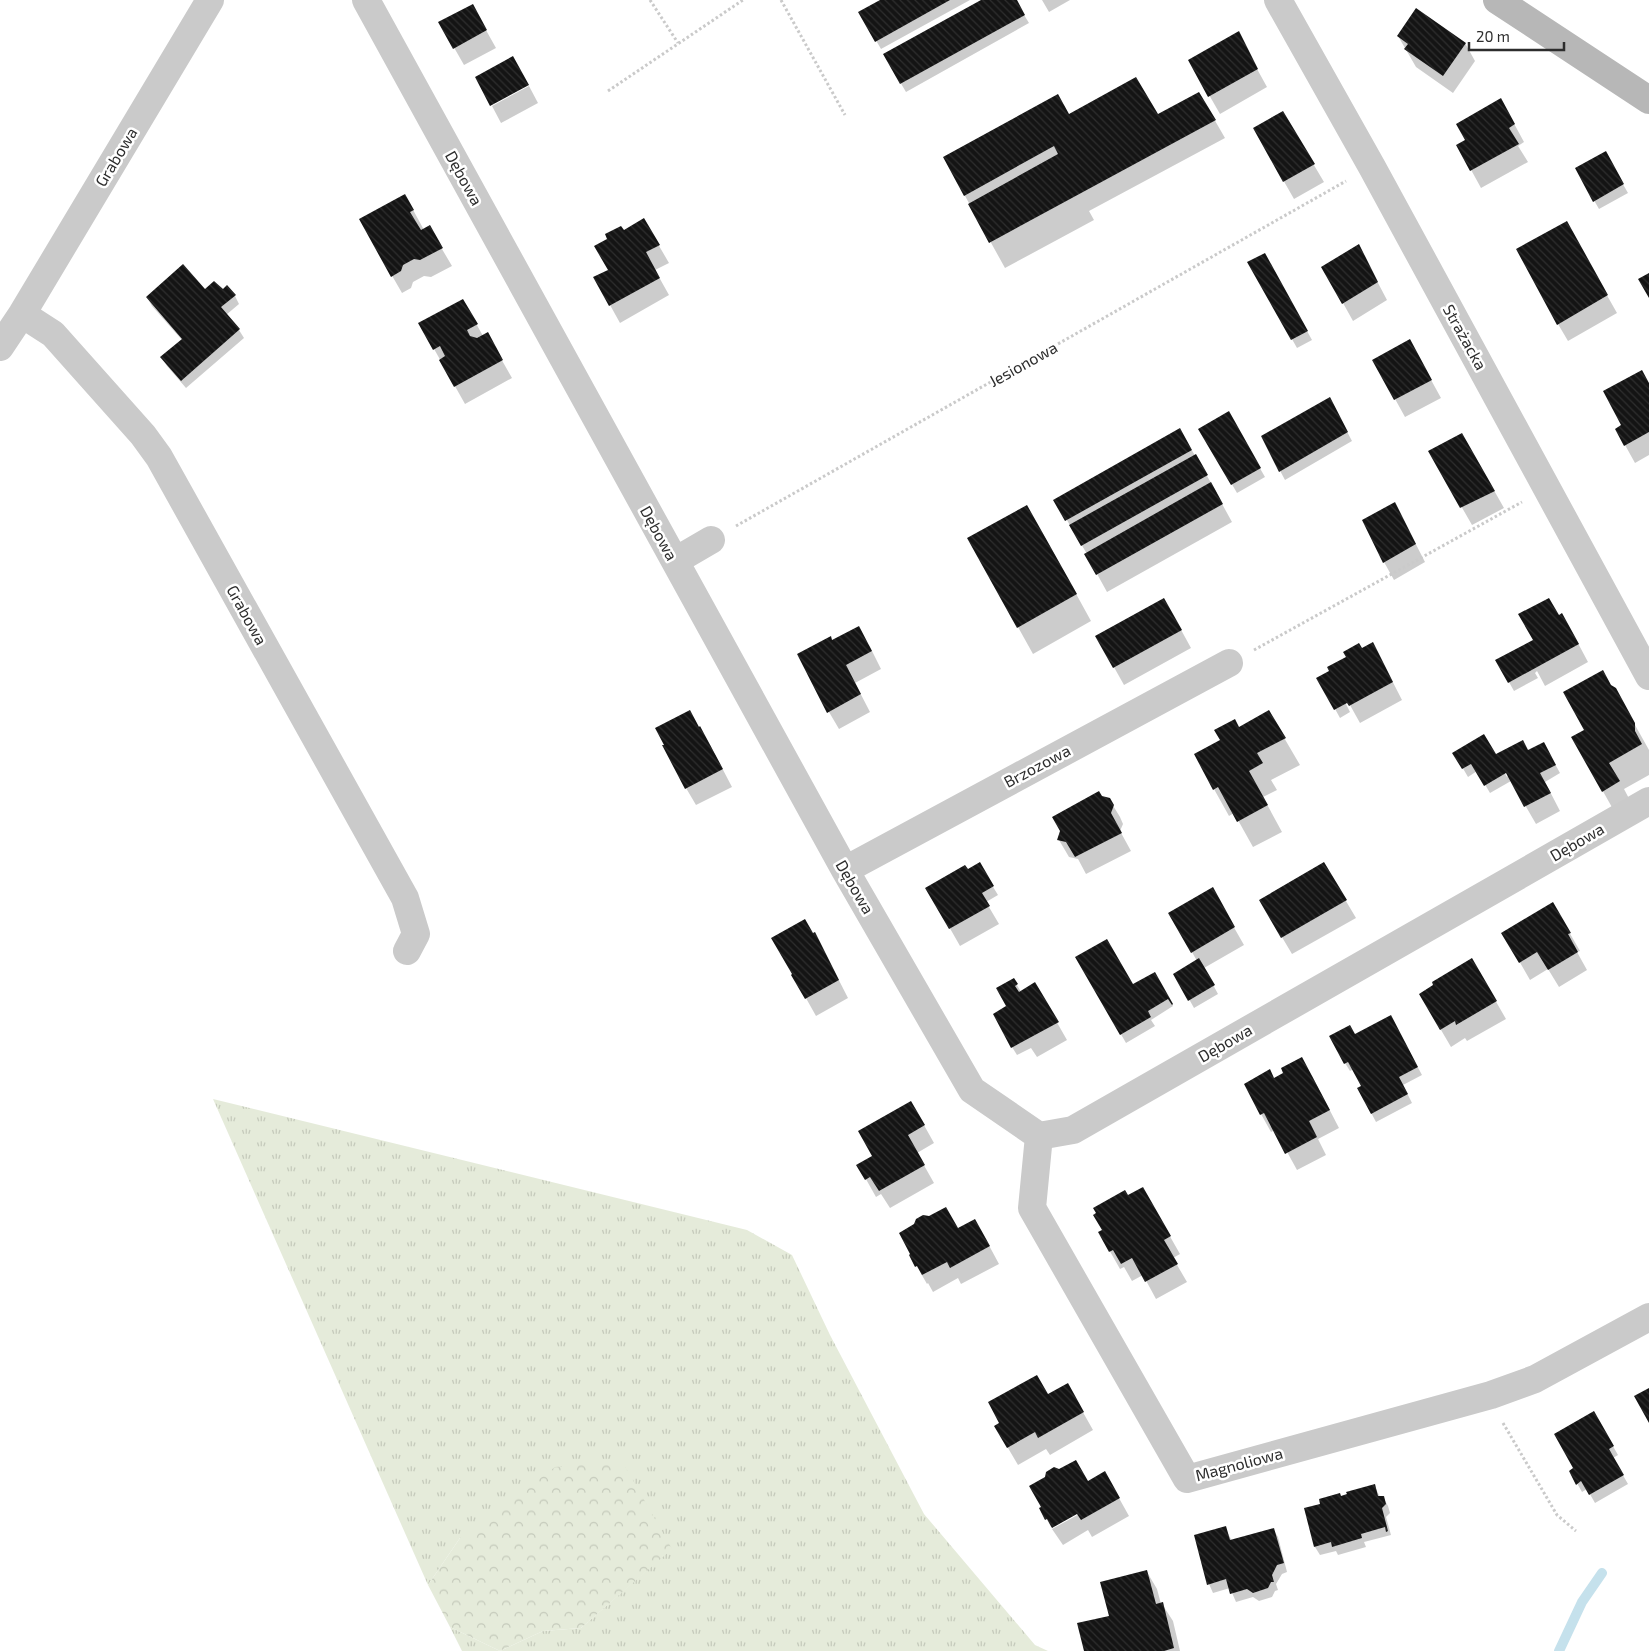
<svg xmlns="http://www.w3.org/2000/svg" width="1649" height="1651" font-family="'Exo 2',sans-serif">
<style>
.grass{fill:url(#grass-tufts)}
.forest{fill:url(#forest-crowns)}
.shadow{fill:#0003}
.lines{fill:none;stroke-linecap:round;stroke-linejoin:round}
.stream{stroke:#c5e1ec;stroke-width:10}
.building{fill:url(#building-back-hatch)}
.path{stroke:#cacaca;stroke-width:3;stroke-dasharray:2.5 2.5;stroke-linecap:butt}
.street{stroke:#cacaca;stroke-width:28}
.secondary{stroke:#b7b7b7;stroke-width:28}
.labels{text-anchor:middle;stroke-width:5;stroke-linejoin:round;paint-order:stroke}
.street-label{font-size:16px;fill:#2d2d2d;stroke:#fff}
</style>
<defs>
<pattern id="grass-tufts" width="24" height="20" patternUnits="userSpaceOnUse" patternTransform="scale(1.25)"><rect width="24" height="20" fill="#e5ebda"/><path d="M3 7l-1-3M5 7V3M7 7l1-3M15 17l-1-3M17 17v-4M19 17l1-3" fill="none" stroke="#c5cabb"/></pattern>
<pattern id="forest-crowns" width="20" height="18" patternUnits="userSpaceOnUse" patternTransform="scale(1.25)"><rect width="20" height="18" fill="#e5ebda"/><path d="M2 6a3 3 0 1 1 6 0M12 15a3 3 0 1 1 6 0" fill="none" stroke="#c5cabb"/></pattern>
<pattern id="building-back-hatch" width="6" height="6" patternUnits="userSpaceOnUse" patternTransform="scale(1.25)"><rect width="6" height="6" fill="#141414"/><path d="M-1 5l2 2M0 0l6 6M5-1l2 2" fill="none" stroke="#2e2e2e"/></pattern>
</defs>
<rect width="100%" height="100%" fill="#fff"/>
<!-- grass -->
<path class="grass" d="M213,1099L747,1230L792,1255L830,1335L924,1514L1035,1645L1048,1651H462L450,1627L500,1651L543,1631L581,1628L672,1548L460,1538L428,1585Z"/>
<!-- forest -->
<path class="forest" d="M622,1461L672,1549L581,1628L543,1631L500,1651L450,1627L428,1585L460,1538L555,1467Z"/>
<!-- shadow -->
<path class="shadow" d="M882,0H970L881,49L860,13Z
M984,0H1015L1029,23L906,92L884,55Z
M1042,0H1070L1049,12Z
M440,23H482L496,48L464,65Z
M1398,36L1465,43L1475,61L1453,93L1416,67Z
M1246,49L1267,87L1220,114L1189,60Z
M529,86L538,103L501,123L492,106Z
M1199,93L1225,138L1089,211L1094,220L1005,268L944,158L1158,116Z
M1283,113L1324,182L1294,199L1254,129Z
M1511,118L1524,142L1518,146L1528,162L1481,188L1458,146Z
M1605,153L1628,193L1599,209L1576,169Z
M405,195L424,230L429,227L452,266L431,277L424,276L413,282L411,288L402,293L360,220Z
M644,220L669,263L655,270L669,295L620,323L595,278L609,270L623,232Z
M1566,223L1617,313L1568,341L1558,324Z
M1358,245L1387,300L1353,321L1323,267Z
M1265,255L1312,340L1297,348L1249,263Z
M205,290L222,291L235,296L239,304L226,315L239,330L244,338L186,388L167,366L162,358L182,340L152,306L147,297Z
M463,300L483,336L487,334L512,378L465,404L420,324Z
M1419,358L1441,398L1405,417L1374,361Z
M1649,385V455L1635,463L1625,445L1623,425Z
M1334,407L1352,441L1285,480L1262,437Z
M1228,413L1265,477L1237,493L1200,429Z
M1180,430L1217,493H1216L1232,522L1107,592L1086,554H1087L1055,500Z
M1462,434L1504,508L1472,525L1430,452Z
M1404,521L1425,562L1394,580L1384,562Z
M1042,532L1091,621L1033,654L969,539Z
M1174,617L1191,648L1124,685L1097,637Z
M1559,617L1572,632L1588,662L1545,686L1537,671L1535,673L1538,678L1514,691L1497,661L1534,640Z
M832,642L869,645L881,669L855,683L870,712L839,729L829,712Z
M1362,649L1382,661L1402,700L1360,723L1341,689L1339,690L1350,712L1340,718L1318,678L1331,671Z
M1269,712L1300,765L1271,780L1277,790L1263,797L1282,832L1253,847L1234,813L1229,816L1195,755L1221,741L1239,728Z
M1630,716L1649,750V775L1624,789L1634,808L1618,818L1573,738L1586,731Z
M1484,736L1507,777L1528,752L1544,744L1560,773L1545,782L1560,811L1536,824L1511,781L1490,793L1477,771L1468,777L1454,753Z
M710,745L732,787L696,805L686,788Z
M1101,797L1109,799L1120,817L1123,824L1120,831L1131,851L1086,874L1078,859L1069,857L1059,840Z
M979,864L998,895L986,902L999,924L960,946L927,888L976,885Z
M1324,864L1356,918L1292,954L1260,900Z
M1212,889L1244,945L1204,968L1218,994L1194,1008L1175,974L1197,961L1170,913Z
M1553,904L1580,951L1577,952L1587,970L1559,987L1548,969L1530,980L1503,933Z
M824,951L848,998L816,1016L793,975Z
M1077,958L1133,986L1154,974L1173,1006L1151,1020L1155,1026L1126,1043Z
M1472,960L1506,1019L1467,1041L1465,1038L1451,1047L1420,994Z
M1014,980L1021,992L1035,984L1067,1040L1037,1057L1031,1048L1017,1055L1012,1047L1006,1008Z
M1395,1025L1422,1075L1403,1085L1412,1103L1376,1122L1358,1088L1363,1086L1354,1069L1350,1071L1345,1063L1354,1036Z
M1312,1076L1339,1128L1318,1139L1326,1155L1297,1170L1275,1130L1271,1132L1261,1114L1274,1079Z
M911,1102L934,1143L917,1153L934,1183L890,1208L881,1194L876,1197L858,1165L873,1156Z
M1143,1189L1180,1254L1173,1258L1187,1282L1156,1299L1143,1275L1132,1281L1124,1267L1120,1269L1099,1232L1103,1230Z
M957,1230L985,1238L999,1264L961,1284L958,1278L933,1292L928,1283L927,1284L911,1256Z
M1067,1384L1093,1430L1050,1455L1046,1449L1018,1465L995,1426Z
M1594,1413L1618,1455L1613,1458L1628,1484L1595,1503L1587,1489L1582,1492L1570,1471L1575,1468Z
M1105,1473L1129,1516L1092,1537L1088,1530L1063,1545L1052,1529L1083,1512L1082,1510L1051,1527L1041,1508Z
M1374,1485L1380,1497H1383L1388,1506L1390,1513L1386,1517L1391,1535L1364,1542L1366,1547L1338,1555L1336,1551L1320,1555L1315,1547L1322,1505Z
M1225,1528L1232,1541L1273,1529L1278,1537L1287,1572L1282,1574L1276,1584L1278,1590L1275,1591L1272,1597L1259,1601L1253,1597L1236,1602L1230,1588L1213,1593L1209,1584Z
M1147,1572L1157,1589L1161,1604H1162L1173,1621L1180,1651H1086L1110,1616Z"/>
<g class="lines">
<!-- stream -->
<path class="stream" d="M1559,1651L1582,1602L1602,1573"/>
</g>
<!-- building -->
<path class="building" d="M880,0H950L875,42L858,12Z
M981,0H1017L1025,15L900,84L883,54Z
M473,4L487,30L453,49L438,22Z
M1416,8L1466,43L1443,76L1404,49L1408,44L1397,36Z
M1239,31L1258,69L1208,97L1188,60Z
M513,56L529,85L490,106L475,77Z
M1136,77L1158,114L1199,92L1216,120L989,243L968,204L1058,154L1054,146L964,196L943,157L1058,94L1069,114Z
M1501,98L1515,124L1509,128L1519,144L1470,171L1456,145L1465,140L1456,124Z
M1283,111L1315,164L1283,182L1253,128Z
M1606,151L1624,184L1593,202L1575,168Z
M405,194L414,210L410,212L421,230L430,225L443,248L420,260L414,259L403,265L401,271L391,277L359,219Z
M644,218L660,245L646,252L660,278L609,306L593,277L608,270L594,246L607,239L605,234L621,226L624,230Z
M1567,221L1608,295L1557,325L1516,249Z
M1359,244L1378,282L1342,304L1321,267Z
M1265,253L1308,331L1291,340L1247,262Z
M183,264L205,289L214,281L223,289L227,285L236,295L221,307L240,329L181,381L160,357L182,339L146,297Z
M1649,273V298L1638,279Z
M463,299L478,324L467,330L470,336L477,338L488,332L503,360L454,387L439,360L445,356L440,346L433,350L418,323Z
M1410,339L1432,380L1394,400L1372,360Z
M1642,370L1649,383V432L1624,446L1615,429L1621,425L1603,391Z
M1330,397L1348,432L1279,472L1261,436Z
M1229,411L1261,468L1231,485L1198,429Z
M1180,428L1192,450L1065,521L1053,500Z
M1462,433L1495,491L1460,508L1428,451Z
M1196,454L1208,475L1081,546L1069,525Z
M1211,482L1223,504L1096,575L1084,554Z
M1395,502L1416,544L1383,563L1362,520Z
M1027,505L1077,594L1017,628L967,538Z
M1164,598L1182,630L1113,668L1095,636Z
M1549,598L1559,615L1562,613L1579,644L1508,683L1495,660L1533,640L1518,614Z
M859,626L872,651L846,665L861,694L827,713L797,654L831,636L832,640Z
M1373,642L1393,682L1349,706L1347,703L1334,710L1316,678L1329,671L1327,667L1346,657L1343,652L1359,643L1362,648Z
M1603,670L1611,685L1616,688L1635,723V731L1642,744L1609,763L1620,781L1602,792L1571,737L1584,730L1563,692Z
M690,710L699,727L700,726L723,769L685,789L662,745H664L655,728Z
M1269,710L1286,738L1257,753L1263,763L1249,771L1268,805L1237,822L1218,787L1213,790L1194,754L1220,740L1214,730L1235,719L1239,727Z
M1484,734L1496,754L1523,740L1528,750L1544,742L1556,765L1540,773L1551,793L1524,807L1506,773L1484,786L1471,764L1462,769L1452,753Z
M1099,791L1102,796L1110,798L1114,805L1111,813L1122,833L1075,857L1066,842L1057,840L1060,831L1052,817Z
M980,862L994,886L982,893L990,906L949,929L925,888L965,865L968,869Z
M1324,862L1347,900L1281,938L1259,900Z
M1213,887L1235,927L1191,953L1168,913Z
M1553,902L1571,933L1568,934L1578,952L1548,970L1537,952L1519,963L1501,933Z
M805,919L813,933L815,932L839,980L805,999L791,975L792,974L771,938Z
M1107,939L1133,984L1155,972L1173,1004L1172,1005L1168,999L1148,1011L1151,1017L1120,1035L1075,957Z
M1199,958L1215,985L1188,1001L1173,974Z
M1472,958L1497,1001L1456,1025L1455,1021L1440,1030L1419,994L1433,985L1432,982Z
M1014,978L1018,984L1015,986L1019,992L1035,982L1059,1022L1011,1048L993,1014L1006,1006L996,988Z
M1391,1015L1418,1067L1399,1077L1408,1094L1371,1114L1357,1088L1361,1086L1348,1062L1344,1064L1329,1036L1350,1025L1355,1034Z
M1302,1057L1330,1110L1309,1121L1317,1137L1285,1154L1264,1113L1260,1115L1244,1084L1270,1069L1274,1078L1283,1073L1281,1068Z
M911,1101L925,1125L908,1135L925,1165L879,1191L870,1177L865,1180L856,1165L872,1156L858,1131Z
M1143,1187L1171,1236L1164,1240L1178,1264L1145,1282L1132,1258L1121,1264L1113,1250L1109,1252L1098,1232L1102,1230L1093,1215L1096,1213L1093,1208L1125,1190L1128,1195Z
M946,1207L958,1228L975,1219L990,1246L950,1268L947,1262L922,1275L917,1266L915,1267L909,1255L910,1254L899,1233L914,1224L916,1219L923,1215L929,1216Z
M1037,1375L1048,1394L1068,1383L1084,1412L1038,1438L1035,1432L1007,1448L994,1426L999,1423L988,1402Z
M1649,1388V1423L1634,1396Z
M1594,1411L1614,1446L1609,1449L1624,1475L1589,1495L1581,1481L1576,1485L1569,1471L1573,1468L1554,1434Z
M1076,1460L1088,1481L1105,1471L1120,1498L1081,1520L1077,1514L1052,1528L1047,1519L1045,1520L1039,1508L1041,1507L1029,1486L1045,1477L1046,1472L1054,1467L1059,1469Z
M1375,1484L1378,1496H1384L1386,1504L1382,1508L1388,1531L1386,1532L1385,1527L1361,1534L1362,1538L1332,1547L1331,1542L1314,1547L1304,1508L1320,1504L1319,1499L1340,1493L1341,1496L1347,1494L1346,1492Z
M1226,1526L1230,1540L1274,1528L1284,1563L1277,1565L1272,1575L1274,1582H1271L1268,1588L1253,1593L1247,1589L1230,1594L1226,1579L1207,1585L1194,1535Z
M1147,1570L1156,1604L1163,1602L1174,1648L1164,1651H1084L1077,1623L1109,1616L1100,1582Z"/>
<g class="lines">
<!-- path -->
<path class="path" d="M650,0L678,43
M781,0L845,115
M608,91L743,0
M736,526L1346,181
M1254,650L1522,502
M1503,1423L1557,1515L1576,1531"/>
<!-- street -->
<path class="street" d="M366,0L845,870L972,1090L1039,1136L1073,1130L1649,801
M1278,0L1372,167L1649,676
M22,314L53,334L143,435L159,457L405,898L416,934L407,951
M0,347L22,314L210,0
M675,561L711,540
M845,870L1229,663
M1039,1136L1032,1208L1187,1479L1491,1395L1535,1379L1649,1317"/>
<!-- secondary -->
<path class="secondary" d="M1497,0L1649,100"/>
</g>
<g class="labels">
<!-- street labels -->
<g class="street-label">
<text transform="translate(116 157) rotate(-59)" y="6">Grabowa</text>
<text transform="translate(464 178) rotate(61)" y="6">Dębowa</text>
<text transform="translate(1465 337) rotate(61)" y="6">Strażacka</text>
<text transform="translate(1023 364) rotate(-29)" y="6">Jesionowa</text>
<text transform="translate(659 533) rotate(61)" y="6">Dębowa</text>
<text transform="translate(247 615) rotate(61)" y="6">Grabowa</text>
<text transform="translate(1037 766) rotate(-28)" y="6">Brzozowa</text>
<text transform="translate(1577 842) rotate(-30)" y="6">Dębowa</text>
<text transform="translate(855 887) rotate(60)" y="6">Dębowa</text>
<text transform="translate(1225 1043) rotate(-30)" y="6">Dębowa</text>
<text transform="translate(1239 1464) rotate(-15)" y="6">Magnoliowa</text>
</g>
</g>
<!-- scale -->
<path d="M1469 42v8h95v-8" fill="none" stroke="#2d2d2d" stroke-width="2.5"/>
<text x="1476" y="42" font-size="15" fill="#2d2d2d" stroke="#ffffff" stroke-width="4" paint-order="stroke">20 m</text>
</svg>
